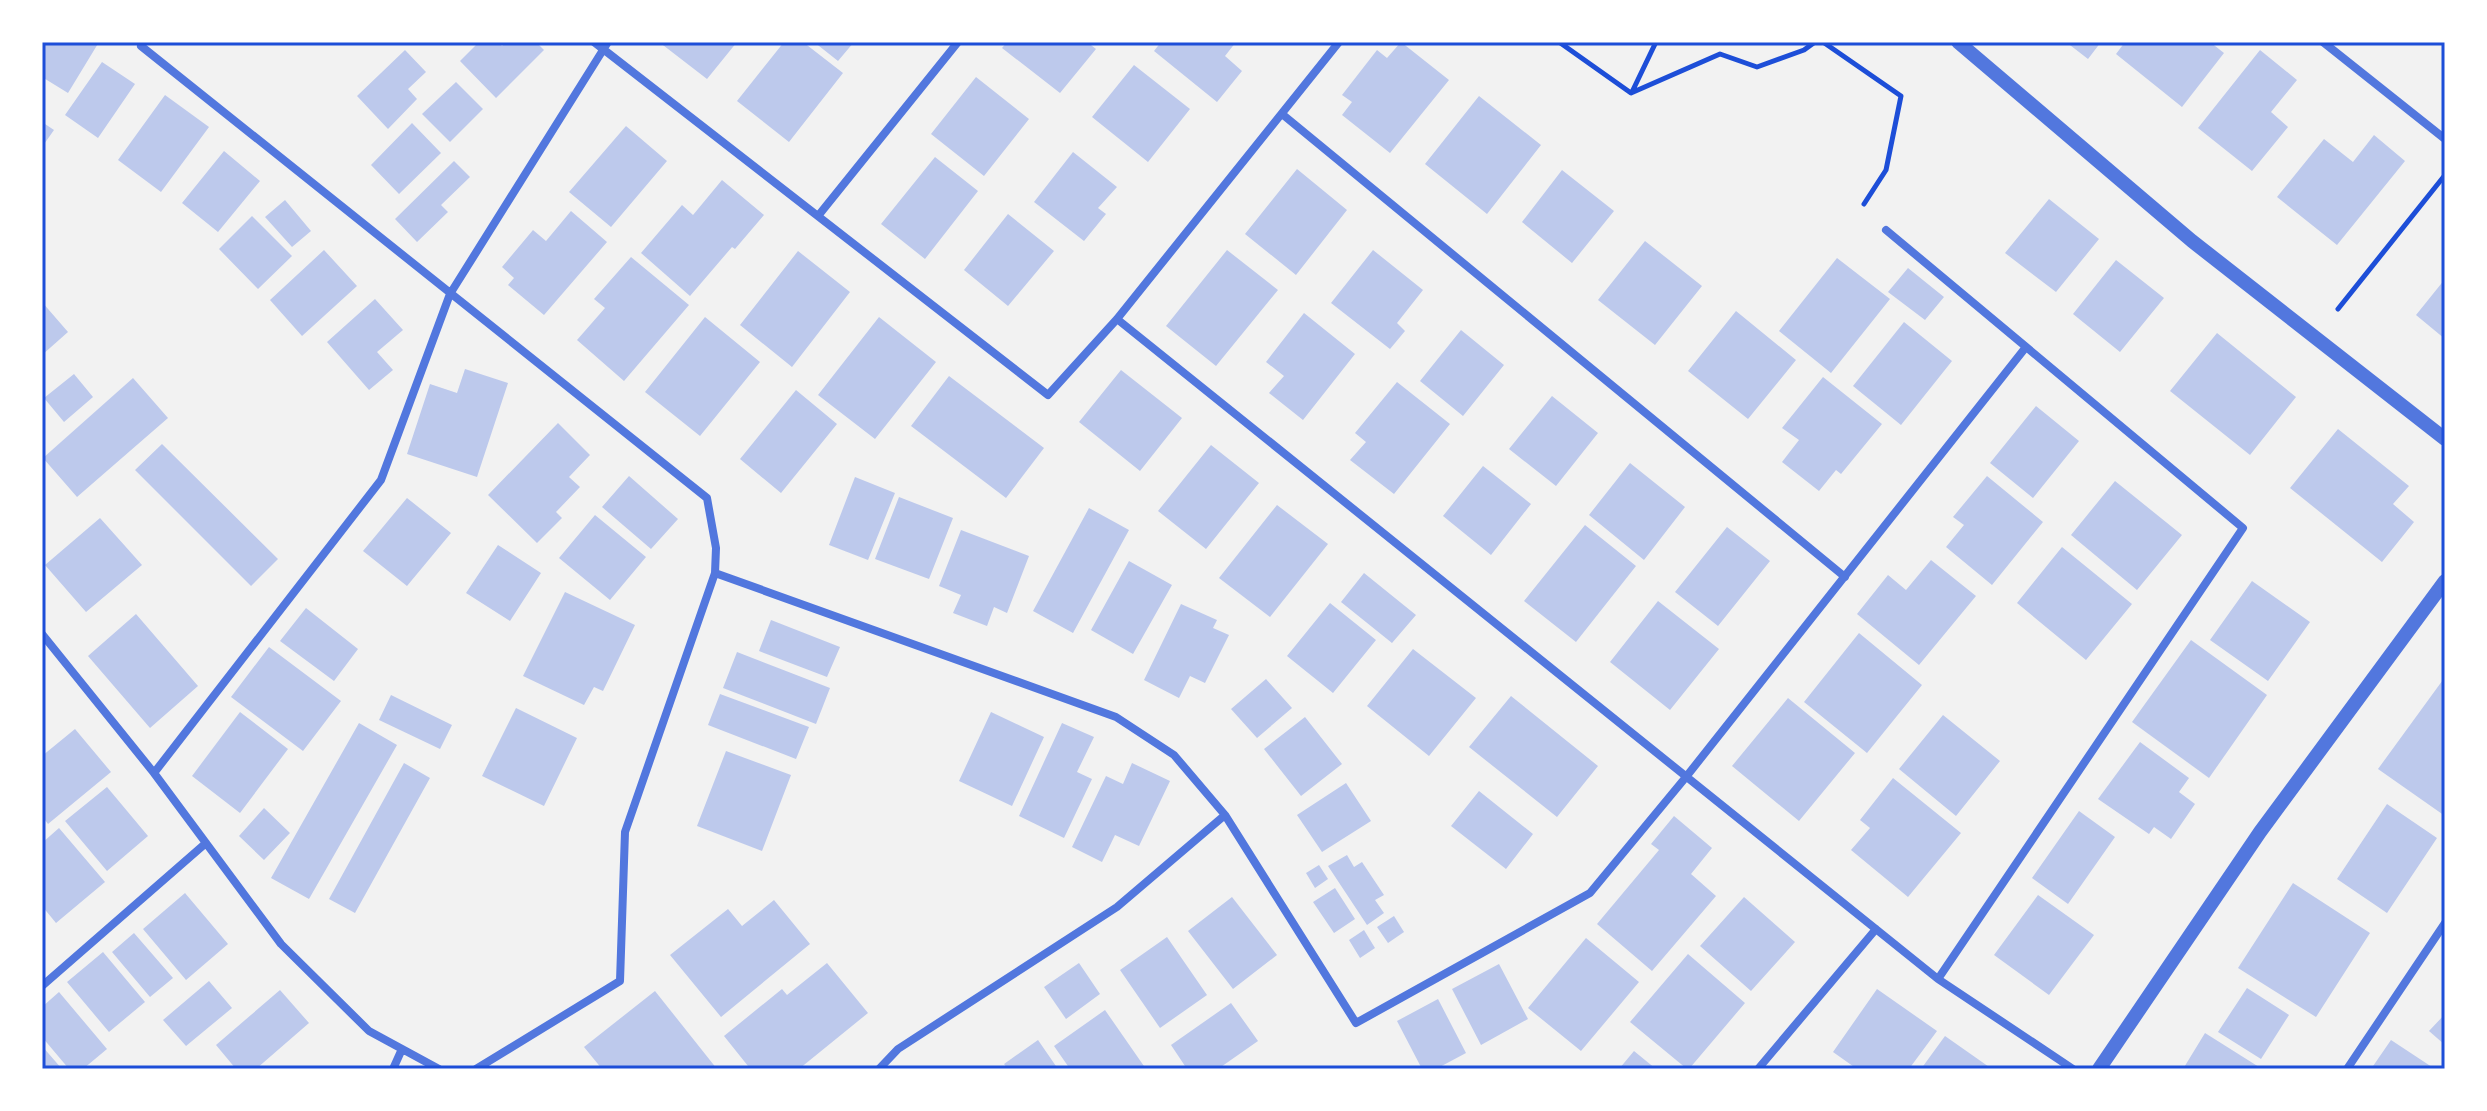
<svg xmlns="http://www.w3.org/2000/svg" width="2487" height="1111" font-family="'Archivo Narrow',sans-serif">
<style>
.building{fill:#bdc9ec}
.lines{fill:none;stroke-linecap:round;stroke-linejoin:round}
.path{stroke:#1d4ed8;stroke-width:5}
.minor{stroke:#5277de;stroke-width:8}
.tertiary{stroke:#5277de;stroke-width:14}
.neatline{fill:none;stroke:#1d4ed8;stroke-width:3}
</style>
<rect width="100%" height="100%" fill="#f2f2f2"/>
<!-- building -->
<path class="building" d="M42,42H99L68,93L42,77Z
M479,42H498L502,46L506,42H536L544,50L496,98L460,61Z
M659,42H737L707,79Z
M784,42H803L843,73L789,142L737,101Z
M814,42H854L838,61Z
M1007,42H1087L1096,49L1060,93L1002,48Z
M1161,42H1236L1225,56L1242,71L1217,102L1154,51Z
M1401,42L1449,80L1390,153L1342,115L1352,102L1342,95L1377,50L1387,58Z
M2066,42H2101L2088,59Z
M2125,42H2210L2224,53L2182,107L2116,54Z
M405,50L426,72L408,89L417,99L388,129L357,96Z
M2260,50L2297,80L2271,112L2288,127L2252,171L2198,128Z
M102,62L135,84L98,138L65,115Z
M1134,65L1190,109L1148,162L1092,117Z
M976,77L1029,119L984,176L931,134Z
M456,82L483,109L450,142L422,114Z
M165,95L209,127L161,192L118,160Z
M1479,96L1541,145L1487,214L1425,164Z
M42,122L54,130L42,147Z
M412,123L441,153L399,194L371,165Z
M626,126L667,161L611,227L569,192Z
M2374,135L2405,161L2337,245L2277,197L2324,139L2353,162Z
M224,151L260,181L218,232L182,203Z
M1073,152L1117,187L1098,208L1106,214L1084,241L1034,202Z
M935,157L978,191L925,259L881,224Z
M454,161L470,177L441,205L448,212L417,242L395,219Z
M1297,169L1347,210L1296,275L1245,234Z
M1562,170L1614,211L1572,263L1522,222Z
M722,180L764,215L735,249L732,247L690,296L641,253L682,205L693,215Z
M2049,199L2099,239L2056,292L2005,253Z
M285,200L311,231L292,247L265,217Z
M571,211L607,242L544,315L508,285L514,278L502,267L533,230L546,241Z
M1008,214L1054,251L1008,306L964,270Z
M252,216L292,256L258,289L219,249Z
M1645,241L1702,286L1655,345L1598,300Z
M324,250L357,286L302,336L270,300Z
M1227,250L1278,290L1216,366L1166,326Z
M1373,250L1423,290L1397,323L1405,331L1390,349L1331,303Z
M798,251L850,292L792,367L740,325Z
M631,257L689,305L624,381L577,340L605,308L594,299Z
M1837,258L1890,299L1831,373L1779,331Z
M2116,260L2164,298L2120,352L2073,314Z
M1908,268L1944,297L1925,320L1888,292Z
M2445,279V339L2416,315Z
M375,299L403,330L377,352L393,370L369,390L327,342Z
M42,302L68,332L42,355Z
M1736,311L1796,360L1748,419L1688,371Z
M1304,313L1355,354L1303,420L1269,393L1284,376L1266,362Z
M705,317L760,362L700,436L645,392Z
M879,317L936,362L875,439L818,395Z
M1904,322L1952,361L1901,425L1853,386Z
M1461,330L1504,365L1463,416L1420,381Z
M2217,333L2296,397L2250,455L2170,391Z
M465,369L508,383L477,477L407,454L430,384L457,393Z
M1121,370L1182,418L1140,471L1079,422Z
M74,374L93,397L64,422L44,398Z
M949,376L1044,448L1006,498L911,426Z
M1823,377L1882,424L1841,474L1836,470L1819,491L1782,462L1799,440L1782,428Z
M133,378L168,418L77,497L43,458Z
M1397,382L1450,424L1394,494L1350,460L1366,442L1355,433Z
M796,390L837,424L781,493L740,459Z
M1552,396L1598,433L1556,486L1509,449Z
M2036,406L2079,441L2033,498L1990,463Z
M558,423L590,455L569,477L580,487L556,512L562,518L537,543L488,495Z
M2338,429L2409,486L2393,504L2414,522L2382,562L2290,488Z
M162,444L278,559L251,586L135,470Z
M1211,445L1259,483L1206,549L1158,511Z
M1630,463L1685,507L1644,560L1589,515Z
M1483,466L1531,504L1491,555L1443,516Z
M629,476L678,519L651,549L602,507Z
M1987,476L2043,522L1992,585L1946,547L1964,525L1953,517Z
M855,477L895,493L868,560L829,545Z
M2115,481L2182,535L2137,590L2071,535Z
M899,497L953,518L929,579L875,559Z
M407,498L451,533L407,586L363,551Z
M1277,505L1328,544L1270,617L1219,578Z
M1089,508L1129,530L1073,633L1033,611Z
M595,515L646,557L610,600L559,558Z
M100,518L142,565L86,612L45,565Z
M1585,525L1636,566L1576,642L1524,601Z
M1727,527L1770,561L1718,626L1675,592Z
M961,530L1029,556L1007,613L994,607L987,626L953,613L961,595L939,586Z
M498,545L541,573L510,621L466,593Z
M2062,547L2132,604L2086,660L2017,603Z
M1931,560L1976,596L1919,665L1857,614L1888,575L1906,590Z
M1129,561L1172,585L1133,654L1091,630Z
M1364,573L1416,615L1392,643L1341,602Z
M2252,581L2310,622L2268,681L2210,640Z
M565,592L635,625L603,691L594,687L584,705L523,676Z
M1658,601L1719,649L1670,710L1610,662Z
M1330,603L1376,640L1333,693L1287,656Z
M1181,604L1217,620L1213,628L1229,635L1205,683L1190,676L1179,698L1144,680Z
M306,608L358,649L334,681L280,641Z
M136,614L198,686L150,728L88,656Z
M771,620L840,647L827,677L759,651Z
M1859,633L1922,685L1867,753L1804,702Z
M2191,640L2267,695L2209,778L2132,722Z
M269,647L341,701L303,751L231,697Z
M1413,649L1476,698L1429,756L1367,706Z
M737,652L830,688L816,724L723,688Z
M2445,677V816L2378,769Z
M1266,679L1292,708L1257,738L1231,709Z
M720,694L809,727L796,759L708,725Z
M391,695L452,725L440,749L379,720Z
M1511,696L1598,766L1557,817L1469,747Z
M1788,698L1855,753L1799,821L1732,766Z
M516,708L577,738L544,806L482,776Z
M240,712L288,749L240,813L192,776Z
M991,712L1044,737L1012,806L959,781Z
M1943,715L2000,761L1956,816L1899,769Z
M1305,717L1342,764L1301,796L1264,749Z
M359,723L397,745L309,899L271,878Z
M1062,723L1094,737L1077,772L1092,779L1064,838L1019,816Z
M75,729L111,772L48,824L42,816V756Z
M2140,742L2189,778L2179,792L2195,804L2171,839L2154,827L2149,834L2098,799Z
M726,751L791,775L762,851L697,826Z
M404,763L430,778L355,913L329,899Z
M1132,763L1170,781L1139,846L1115,835L1102,862L1072,847L1106,776L1123,784Z
M1893,778L1961,833L1908,897L1851,850L1870,828L1860,820Z
M1346,783L1371,821L1322,852L1297,815Z
M107,787L148,836L107,871L65,821Z
M1479,791L1533,834L1506,869L1451,826Z
M2387,804L2437,838L2387,913L2337,879Z
M264,808L290,833L264,860L239,836Z
M2079,811L2115,837L2068,904L2032,878Z
M1674,816L1712,848L1691,874L1716,896L1652,971L1597,924L1659,850L1651,844Z
M59,828L105,882L56,923L42,906V843Z
M1347,855L1354,867L1362,862L1384,895L1375,900L1384,913L1367,925L1328,866Z
M1319,865L1328,879L1315,888L1306,873Z
M2293,883L2370,933L2316,1017L2238,968Z
M1335,888L1355,919L1334,933L1313,902Z
M185,893L228,944L186,980L143,929Z
M2038,895L2094,935L2049,995L1994,955Z
M1232,897L1277,955L1233,989L1188,931Z
M1744,897L1795,942L1751,991L1700,946Z
M774,900L810,944L721,1017L670,955L728,909L742,926Z
M1394,916L1404,932L1388,943L1377,927Z
M1364,930L1375,948L1360,958L1349,940Z
M134,933L173,978L150,997L112,952Z
M1167,937L1207,995L1160,1028L1120,970Z
M1586,938L1639,982L1581,1051L1528,1008Z
M103,952L145,1002L109,1032L67,982Z
M1688,954L1745,1003L1689,1069H1687L1630,1022Z
M827,963L868,1013L799,1069H744L748,1066L724,1036L782,989L787,995Z
M1079,963L1100,994L1066,1019L1044,987Z
M1499,964L1528,1019L1481,1045L1452,989Z
M209,981L232,1008L186,1046L163,1020Z
M2247,988L2289,1015L2261,1059L2218,1032Z
M1877,989L1937,1031L1909,1069H1857L1833,1052Z
M280,990L309,1023L256,1069H236L216,1045Z
M655,991L717,1069H602L584,1047Z
M59,992L107,1049L83,1069H69L42,1037V1007Z
M1438,999L1466,1053L1436,1069H1422L1397,1021Z
M1231,1003L1258,1041L1218,1069H1187L1171,1045Z
M1105,1010L1146,1069H1070L1054,1046Z
M2445,1014V1045L2429,1031Z
M2205,1033L2259,1067L2258,1069H2183Z
M1945,1036L1992,1069H1921Z
M1038,1040L1058,1069H1008L1004,1064Z
M2391,1040L2435,1069H2371Z
M42,1046L62,1069H42Z
M1634,1051L1656,1069H1619Z"/>
<g class="lines">
<!-- path -->
<path class="path" d="M1559,42L1631,93L1720,54L1757,67L1804,50L1815,42
M1823,42L1901,96L1886,170L1864,204
M1632,92L1656,42
M2338,309L2445,175"/>
<!-- minor -->
<path class="minor" d="M594,42L1048,395L1117,319L1339,42
M2323,42L2445,139
M141,46L707,498L716,548L715,573L625,832L620,981L476,1069
M1282,114L1845,577
M818,216L958,42
M1886,230L2243,528L1938,979
M1117,319L1938,979L2073,1069
M715,573L1116,717L1174,755L1225,815L1356,1023L1590,893L1686,777L2026,347
M42,634L154,773L281,944L369,1031L439,1069
M154,773L381,480L450,294L608,42
M42,986L206,843
M393,1069L402,1049
M879,1069L898,1049L1117,907L1225,815
M1758,1069L1876,929
M2347,1069L2445,923"/>
<!-- tertiary -->
<path class="tertiary" d="M1958,42L2192,241L2445,439
M2099,1069L2260,832L2445,581"/>
</g>
<!-- border -->
<rect width="2487" height="1111" fill="none" stroke="#ffffff" stroke-width="88"/>
<rect x="44" y="44" width="2399" height="1023" class="neatline"/>
</svg>
